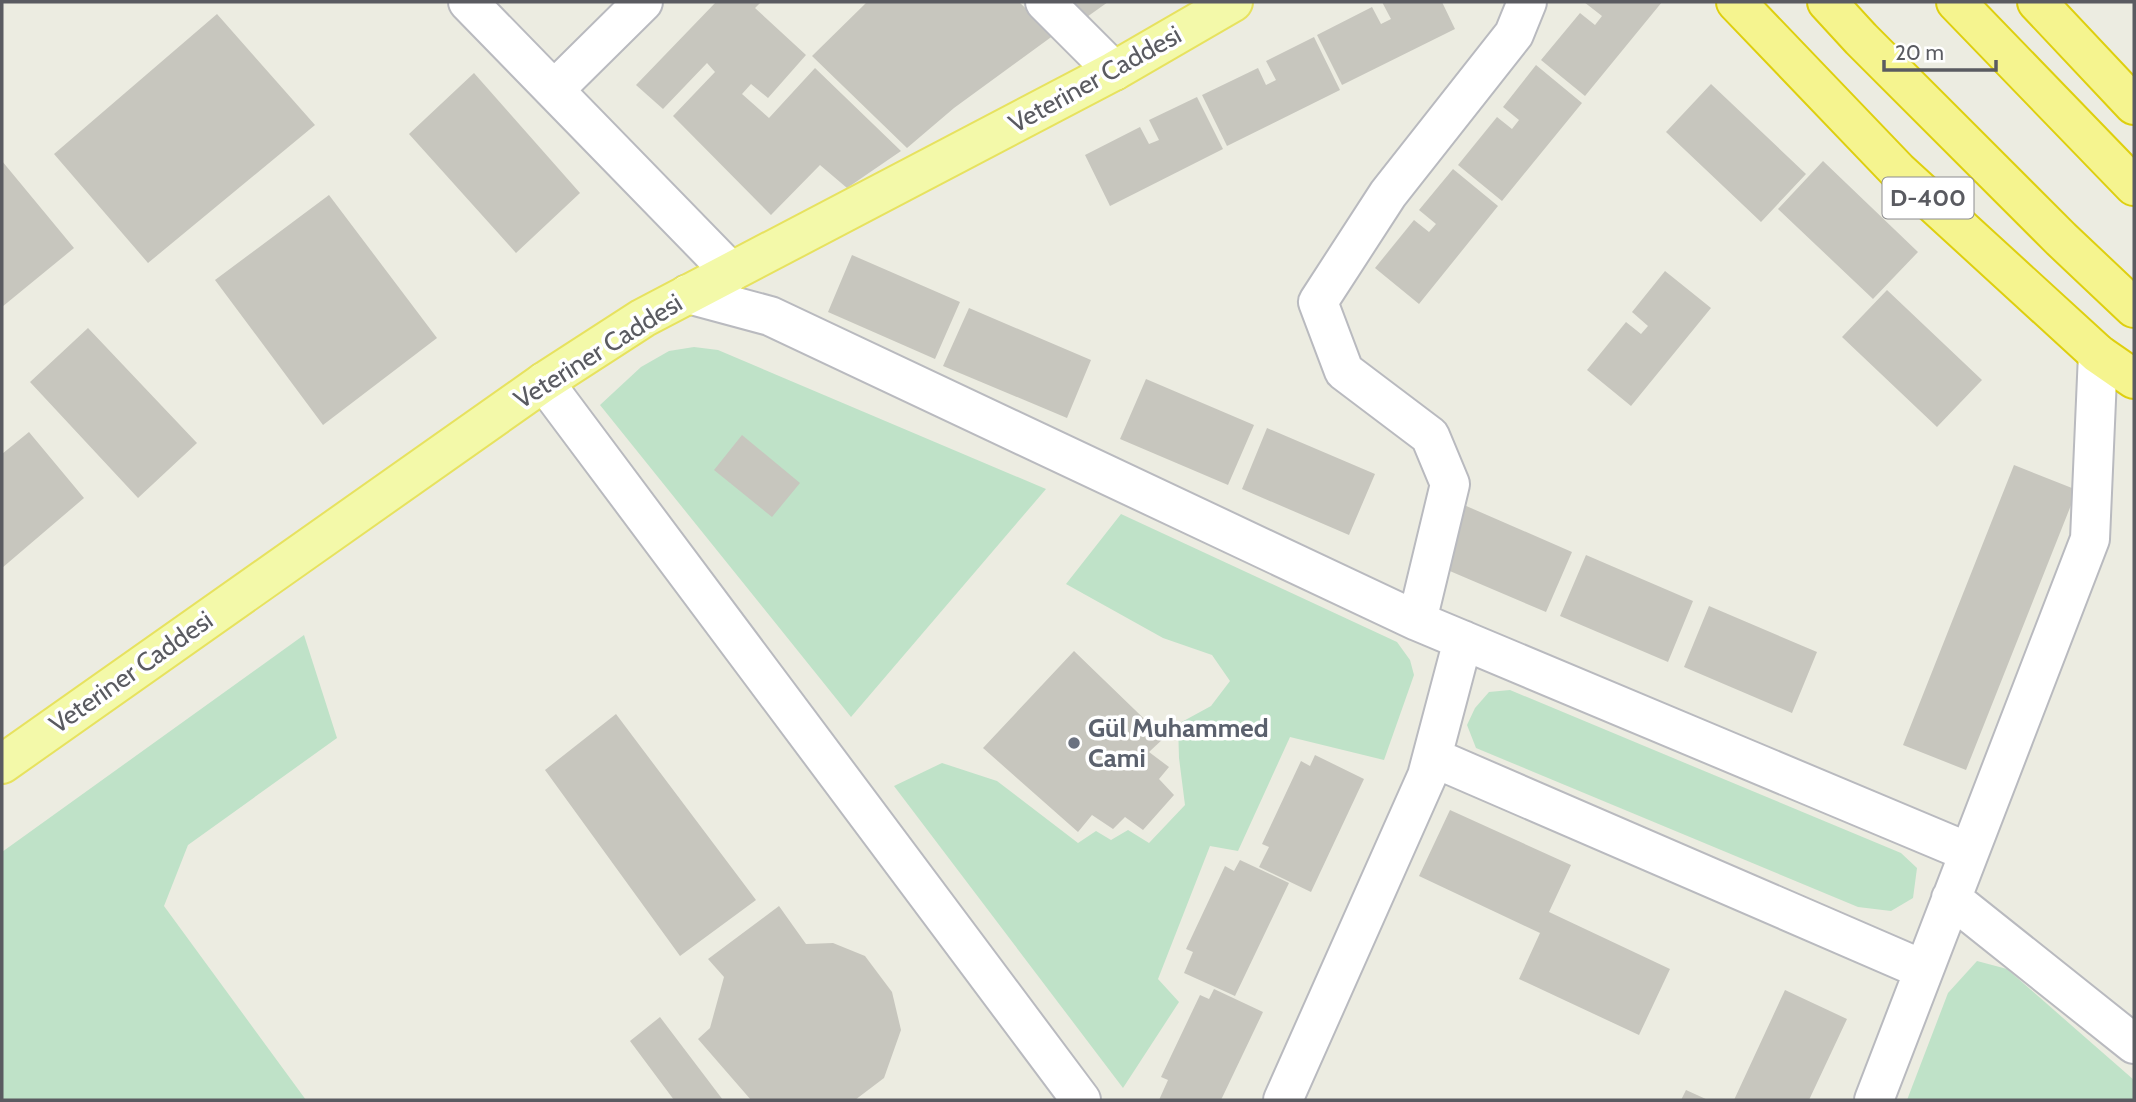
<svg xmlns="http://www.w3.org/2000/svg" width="2136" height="1102" font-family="Cabin,sans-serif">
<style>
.green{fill:#bfe2c8}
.building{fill:#c7c6be}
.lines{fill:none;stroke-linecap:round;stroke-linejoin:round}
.minor-casing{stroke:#b9babf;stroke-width:42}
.major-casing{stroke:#e7e25f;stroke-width:42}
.highway-casing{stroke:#decf0f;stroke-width:42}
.minor{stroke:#fff;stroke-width:38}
.major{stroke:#f3f9a9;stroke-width:38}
.highway{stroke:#f5f48f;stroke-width:38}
.worship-dot{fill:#6b7280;stroke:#fff;stroke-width:2.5}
.labels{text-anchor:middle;stroke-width:7;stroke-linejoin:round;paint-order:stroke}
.shield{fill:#fff;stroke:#8c8c90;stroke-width:2}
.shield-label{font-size:24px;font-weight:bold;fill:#5a5b61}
.street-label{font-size:26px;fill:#5a5b61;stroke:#fff}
.worship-label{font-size:26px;font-weight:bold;fill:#5b616d;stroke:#fff;text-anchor:start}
</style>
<rect width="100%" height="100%" fill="#ecece1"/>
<!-- green -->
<path class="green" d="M694,347L718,350L1046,489L851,717L600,405L641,367L669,351Z
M1121,514L1397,642L1410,660L1414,675L1384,760L1290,737L1238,851L1210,846L1158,979L1179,1002L1123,1088L894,786L942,763L997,781L1078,843L1096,831L1111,840L1128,830L1149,843L1185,805L1179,758L1178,724L1211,706L1230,681L1212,655L1163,638L1066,584Z
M304,635L337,738L188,845L164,906L306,1100H2V852Z
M1510,690L1901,853L1917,868L1913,898L1891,911L1858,907L1476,748L1467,725L1475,708L1489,692Z
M1977,961L2007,969L2134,1080V1100H1907L1948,993Z"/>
<!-- building -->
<path class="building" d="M716,2H761L755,8L806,55L768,98L751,84L742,94L769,118L815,68L901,151L847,188L820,165L771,215L673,116L715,72L707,63L663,109L636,85Z
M867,2H1019L1054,35L954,108L907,148L812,56Z
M1061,2H1108L1077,24Z
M1382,2H1442L1455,29L1342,85L1317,35L1372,7L1381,24L1391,19Z
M1584,2H1662L1585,96L1541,60L1580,13L1595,25L1602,16Z
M217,14L315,125L148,263L54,154Z
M1314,37L1340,90L1227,146L1202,95L1258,68L1266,85L1276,80L1266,61Z
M1536,65L1582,103L1502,201L1458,165L1497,117L1512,129L1519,120L1503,107Z
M474,73L580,193L516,253L409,134Z
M1711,84L1806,174L1761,222L1666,132Z
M1197,97L1223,149L1110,206L1085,155L1140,127L1149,144L1159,140L1149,120Z
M2,161L74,248L2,307Z
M1823,161L1918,252L1873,299L1778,209Z
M1453,169L1498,206L1419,304L1375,268L1414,220L1429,232L1436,224L1419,210Z
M329,195L437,338L323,425L215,280Z
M852,255L960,302L935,359L828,312Z
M1665,271L1711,308L1631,406L1587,370L1626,322L1641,334L1648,326L1632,312Z
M1887,290L1982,380L1937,427L1842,337Z
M969,308L1091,360L1067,418L943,366Z
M88,328L197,443L138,498L30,382Z
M1146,379L1254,425L1228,485L1120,439Z
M1267,428L1375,474L1349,535L1242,489Z
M29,432L84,498L2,568V454Z
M742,435L800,483L772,517L714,470Z
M2014,465L2077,490L1966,770L1903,745Z
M1464,505L1572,552L1546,612L1438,566Z
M1586,555L1693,601L1668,662L1560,616Z
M1709,606L1817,652L1792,713L1684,667Z
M1074,651L1164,738L1149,752L1169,767L1159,779L1174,795L1143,830L1125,817L1113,829L1092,815L1078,832L983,748Z
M616,714L756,900L680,956L545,770Z
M1315,755L1364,779L1311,892L1259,867L1269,847L1262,844L1301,761L1310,766Z
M1450,810L1571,865L1549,912L1670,969L1639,1035L1519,979L1540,933L1419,876Z
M1240,860L1289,883L1235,996L1184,973L1193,952L1186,949L1225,866L1234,871Z
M779,906L806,944L833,943L865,956L892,992L901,1030L884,1078L855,1100H751L698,1039L710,1028L724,977L708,959Z
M1214,989L1263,1012L1221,1100H1159L1168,1080L1161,1077L1200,995L1209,999Z
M1785,990L1847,1019L1809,1100H1734Z
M660,1017L723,1100H674L630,1041Z
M1686,1090L1708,1100H1681Z"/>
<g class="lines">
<defs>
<path id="minor" d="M468,2L731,272
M1045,2L1114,71
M554,90L643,2
M688,294L770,316L1417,621L1968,852
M544,382L1081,1100
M1417,621L1450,484L1430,436L1344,371L1318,302L1388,194L1514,34L1527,2
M1432,757L1924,970
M1951,898L2134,1044
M1283,1100L1427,776L1463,640
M1874,1100L2090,539L2098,354"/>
<path id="major" d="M2,764L544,382L643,318L1114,71L1233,2"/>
<path id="highway" d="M1736,2L1898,171L2098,354L2134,379
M1827,2L1861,39L2061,239L2134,308
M1956,2L2134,186
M2037,2L2134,105"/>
</defs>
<!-- minor casing -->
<use href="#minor" class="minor-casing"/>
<!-- major casing -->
<use href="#major" class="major-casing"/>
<!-- highway casing -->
<use href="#highway" class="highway-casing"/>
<!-- minor -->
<use href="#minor" class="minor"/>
<!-- major -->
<use href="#major" class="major"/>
<!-- highway -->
<use href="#highway" class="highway"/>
</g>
<!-- markers -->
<circle class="worship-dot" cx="1074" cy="743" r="7"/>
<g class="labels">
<!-- shield labels -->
<rect class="shield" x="1882.5" y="177.5" width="91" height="41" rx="5"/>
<g class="shield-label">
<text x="1928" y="206">D-400</text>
</g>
<!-- street labels -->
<g class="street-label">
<text transform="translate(1095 79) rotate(-29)" y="9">Veteriner Caddesi</text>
<text transform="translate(598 351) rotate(-32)" y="9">Veteriner Caddesi</text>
<text transform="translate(131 672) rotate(-35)" y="9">Veteriner Caddesi</text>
</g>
<!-- worship labels -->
<g class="worship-label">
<text x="1088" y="737">Gül Muhammed<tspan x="1088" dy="30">Cami</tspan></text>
</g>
</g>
<!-- border -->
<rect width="2136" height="1102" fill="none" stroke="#5a5b61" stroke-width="7"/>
<!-- scale -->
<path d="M1884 60v10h112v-10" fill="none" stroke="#5a5b61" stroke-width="3.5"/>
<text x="1895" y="60" font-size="21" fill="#5a5b61" stroke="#ffffff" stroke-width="5" paint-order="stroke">20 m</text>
</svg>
